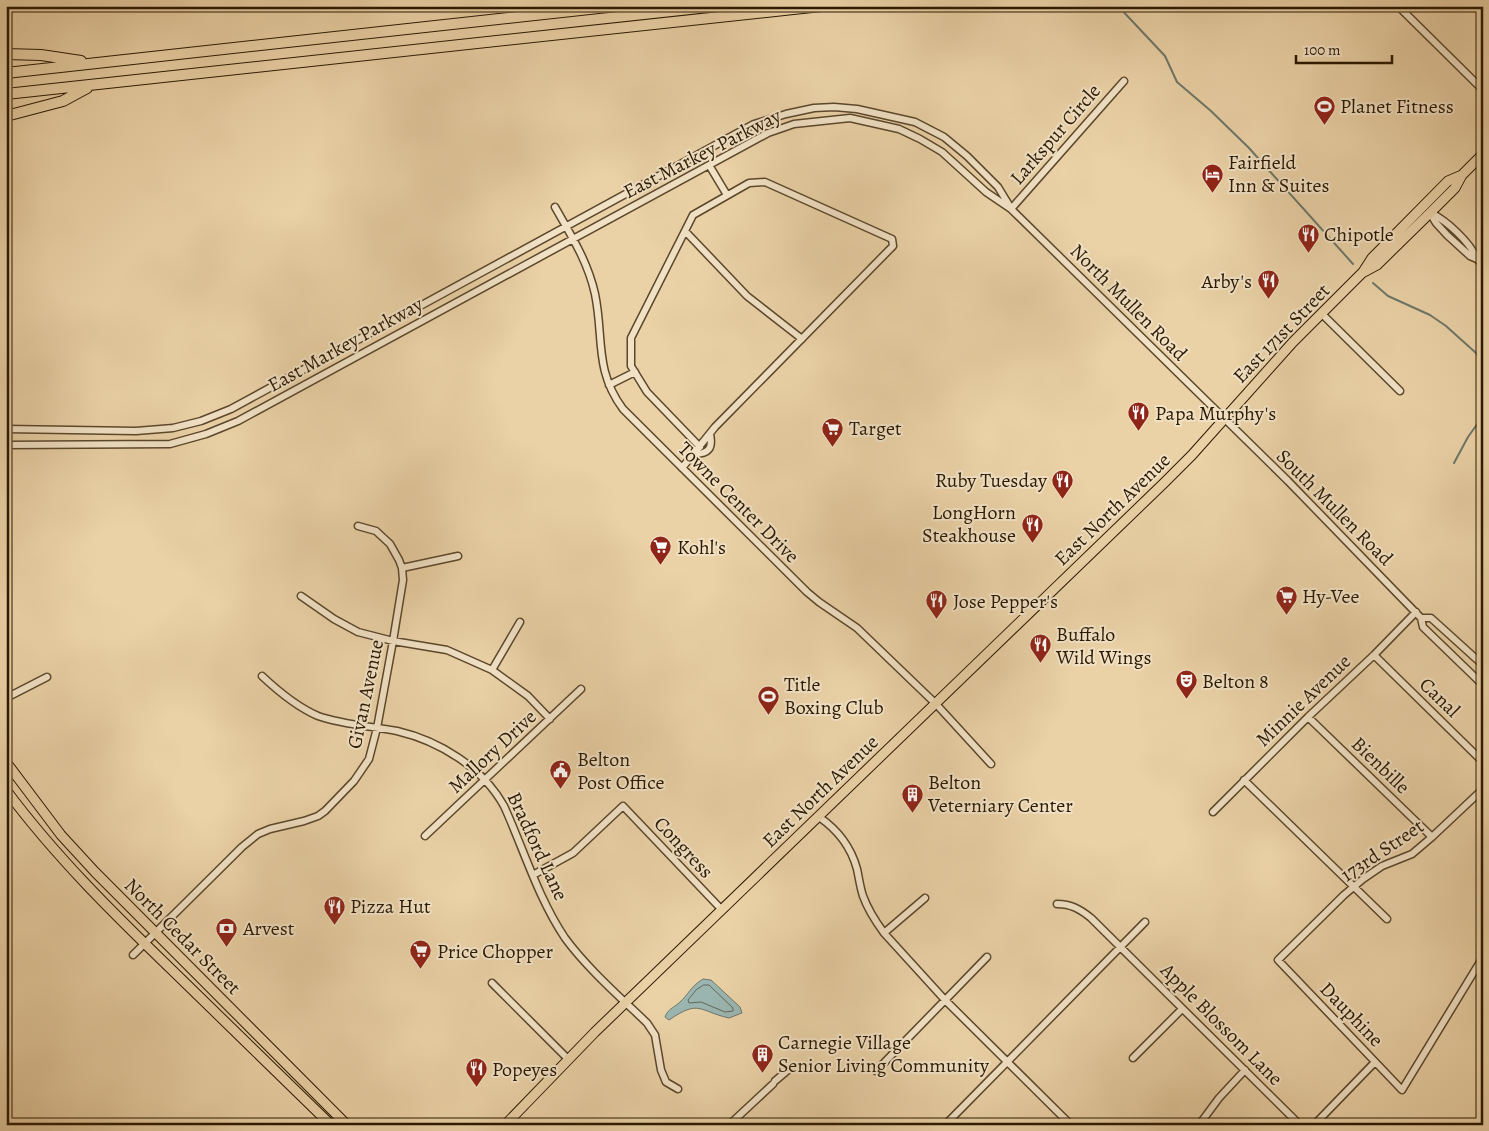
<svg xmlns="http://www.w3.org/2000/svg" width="1489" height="1131" font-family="Alegreya,serif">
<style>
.water{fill:#9ab5b0;stroke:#6e776a}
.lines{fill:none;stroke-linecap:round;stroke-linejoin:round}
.shore{stroke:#626759;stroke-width:1}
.stream{stroke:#6e776a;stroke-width:2}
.minor-casing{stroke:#5b472b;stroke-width:9}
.major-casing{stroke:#2b1902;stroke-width:11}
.highway-casing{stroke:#2b1902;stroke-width:12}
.minor{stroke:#f1e1c5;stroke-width:6}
.major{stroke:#ead1a6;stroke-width:9}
.highway{stroke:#ead1a6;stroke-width:10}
.rail-casing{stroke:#2b1902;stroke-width:4}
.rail{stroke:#f1e1c5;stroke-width:2;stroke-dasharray:5.5;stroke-linecap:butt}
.labels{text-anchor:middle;stroke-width:4;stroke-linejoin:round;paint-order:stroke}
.poi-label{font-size:20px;fill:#2b1902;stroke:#f1e1c5;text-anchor:start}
.street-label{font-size:20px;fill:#2b1902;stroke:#f1e1c5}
</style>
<rect width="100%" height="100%" fill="#ead1a6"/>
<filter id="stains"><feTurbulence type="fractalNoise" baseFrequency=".004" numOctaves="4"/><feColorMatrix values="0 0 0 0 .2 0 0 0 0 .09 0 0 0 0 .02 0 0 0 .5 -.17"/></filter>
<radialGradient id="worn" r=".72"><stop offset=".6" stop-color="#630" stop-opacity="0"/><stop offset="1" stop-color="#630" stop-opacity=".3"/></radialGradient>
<!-- water -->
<path class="water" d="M703,979L711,980L740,1007L742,1013L729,1018C698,1011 700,999 669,1020L665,1017C668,1009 673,1008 679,1003C689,994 690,987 703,979Z"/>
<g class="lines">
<!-- shore -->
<path class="shore" d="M704,985H709L733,1008V1011L725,1012L701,1002L689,1003L688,1000L696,990Z"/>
<!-- stream -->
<path class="stream" d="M1118,6L1165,56L1177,82L1211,111L1249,148L1353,264
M1373,283L1388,296L1430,315L1446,326L1476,353L1483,365
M1454,463L1468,437L1483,416"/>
<defs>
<path id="minor" d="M1398,6L1483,90
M709,165L727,195
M555,207C571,235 588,262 595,294C604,337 594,370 623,409L807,592L819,602L857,628L936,704L991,764
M1011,209L1124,81
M1430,213L1436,223L1447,235L1470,256L1477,259L1483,265
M1431,213C1447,221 1470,242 1477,259
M685,231L747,296L802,339
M1322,314L1400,391
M609,385L635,372
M6,429L136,431L173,428L201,421L231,409L754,124L786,114L814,108L834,107L857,109L915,122L944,137L967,156L998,187L1009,205
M6,445L170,444L206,434L238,421L768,133L794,124L850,118L899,129L920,139L942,152L986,192L1011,209L1288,481L1421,618L1423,627L1483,685
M694,454C709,454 713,448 710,434
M682,468L715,427L893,246L892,239L765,182L749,183L693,215L631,338V366L647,392L700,447
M402,568L458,556
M301,596L334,619L358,632L393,641L447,650L492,670L528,696L550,719
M1421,618H1431L1483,665
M1374,655L1483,762
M492,670L520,622
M262,676C279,692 297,707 318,716C344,725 371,726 397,731C440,741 483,768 504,806C524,850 538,898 565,938C586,967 621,998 647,1023L655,1035L661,1070L666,1082L678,1089
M6,698L47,677
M1308,717L1432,837
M1244,780L1387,919
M1483,789L1432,837L1412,854L1382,866L1363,879L1344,895L1278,960L1402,1090L1483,957
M1213,812L1308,717L1374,655L1416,612
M819,817C838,830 851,847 857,869C859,878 860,887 863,896C868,910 876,922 884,933L945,1000L1071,1125
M425,836L581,689
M533,875L573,853L623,806L722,910
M1057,904C1071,904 1080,909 1091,918L1300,1125
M884,933L925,898
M133,955L242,847L258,834L270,829L304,821L318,816L325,811L354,781L369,759L377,728L393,641L403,580L402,568L399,560L390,544L376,531L358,526
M492,983L568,1059
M1133,1058L1182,1009
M876,1071L987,957
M775,1081L788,1070
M729,1125L773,1084
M945,1125L1145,922
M1199,1125L1219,1098L1245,1070
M1314,1125L1375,1062"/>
<path id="major" d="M1364,272L1377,265L1430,213L1455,188L1462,175L1483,154
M6,762L61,835L95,872L347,1125
M6,790C55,856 114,914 173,971C226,1022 278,1074 331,1125
M505,1125L595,1032L1164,483L1192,455L1293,342L1363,272L1372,258L1379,251L1448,181L1462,175"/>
<path id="highway" d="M6,54L41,55L81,61
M6,73L617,6
M6,94L821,6
M6,116L63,101L87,88"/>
</defs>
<!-- minor casing -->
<use href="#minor" class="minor-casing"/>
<!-- major casing -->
<use href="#major" class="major-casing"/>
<!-- highway casing -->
<use href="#highway" class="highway-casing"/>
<!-- minor -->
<use href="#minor" class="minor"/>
<!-- major -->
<use href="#major" class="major"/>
<!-- highway -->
<use href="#highway" class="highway"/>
<defs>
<path id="rail" d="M1476,1125L1483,1114"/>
</defs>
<!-- rail casing -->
<use href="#rail" class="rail-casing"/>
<!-- rail -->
<use href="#rail" class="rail"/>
</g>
<!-- icons -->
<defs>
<symbol id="stadium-pin" viewBox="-11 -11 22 30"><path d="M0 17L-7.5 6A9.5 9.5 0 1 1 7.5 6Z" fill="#8f2418" stroke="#f1e1c5"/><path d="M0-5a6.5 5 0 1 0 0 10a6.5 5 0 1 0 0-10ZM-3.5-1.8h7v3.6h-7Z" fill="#fff"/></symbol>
<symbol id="hotel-pin" viewBox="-11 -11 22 30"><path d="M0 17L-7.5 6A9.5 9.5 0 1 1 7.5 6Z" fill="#8f2418" stroke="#f1e1c5"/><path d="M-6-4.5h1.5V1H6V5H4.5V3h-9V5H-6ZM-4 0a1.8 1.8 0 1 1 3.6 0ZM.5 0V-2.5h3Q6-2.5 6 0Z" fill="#fff"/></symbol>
<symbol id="restaurant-pin" viewBox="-11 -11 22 30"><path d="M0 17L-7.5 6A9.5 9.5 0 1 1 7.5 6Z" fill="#8f2418" stroke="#f1e1c5"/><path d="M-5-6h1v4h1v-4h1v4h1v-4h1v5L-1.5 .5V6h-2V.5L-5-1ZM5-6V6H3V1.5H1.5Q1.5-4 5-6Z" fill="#fff"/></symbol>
<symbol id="supermarket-pin" viewBox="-11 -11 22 30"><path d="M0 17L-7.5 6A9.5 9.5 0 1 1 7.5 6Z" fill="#8f2418" stroke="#f1e1c5"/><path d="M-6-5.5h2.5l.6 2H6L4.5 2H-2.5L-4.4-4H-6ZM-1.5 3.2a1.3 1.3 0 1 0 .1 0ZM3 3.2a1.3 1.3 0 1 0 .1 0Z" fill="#fff"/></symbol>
<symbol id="theatre-pin" viewBox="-11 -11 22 30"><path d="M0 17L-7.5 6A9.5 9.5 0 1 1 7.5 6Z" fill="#8f2418" stroke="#f1e1c5"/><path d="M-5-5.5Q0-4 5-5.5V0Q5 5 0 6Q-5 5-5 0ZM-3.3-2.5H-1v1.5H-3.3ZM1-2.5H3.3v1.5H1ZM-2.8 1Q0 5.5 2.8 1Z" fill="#fff"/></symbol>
<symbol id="civic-pin" viewBox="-11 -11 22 30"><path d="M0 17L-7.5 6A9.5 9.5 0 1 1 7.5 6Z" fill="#8f2418" stroke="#f1e1c5"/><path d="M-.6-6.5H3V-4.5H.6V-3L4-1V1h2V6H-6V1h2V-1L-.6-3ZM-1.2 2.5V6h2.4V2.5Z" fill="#fff"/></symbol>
<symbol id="building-pin" viewBox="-11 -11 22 30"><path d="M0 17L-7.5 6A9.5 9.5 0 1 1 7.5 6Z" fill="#8f2418" stroke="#f1e1c5"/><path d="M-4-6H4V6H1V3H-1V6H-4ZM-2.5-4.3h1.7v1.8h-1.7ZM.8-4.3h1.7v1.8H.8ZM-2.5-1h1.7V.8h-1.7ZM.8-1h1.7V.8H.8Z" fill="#fff"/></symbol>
<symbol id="bank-pin" viewBox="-11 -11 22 30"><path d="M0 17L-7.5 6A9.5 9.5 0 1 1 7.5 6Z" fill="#8f2418" stroke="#f1e1c5"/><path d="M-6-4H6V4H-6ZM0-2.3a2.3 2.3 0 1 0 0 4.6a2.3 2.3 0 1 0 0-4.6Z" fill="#fff"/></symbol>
</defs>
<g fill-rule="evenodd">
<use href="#stadium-pin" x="1312" y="94" width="25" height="34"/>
<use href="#hotel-pin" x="1200" y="162" width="25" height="34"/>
<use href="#restaurant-pin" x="1296" y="222" width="25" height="34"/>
<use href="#restaurant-pin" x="1256" y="268" width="25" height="34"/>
<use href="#restaurant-pin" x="1126" y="400" width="25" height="34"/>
<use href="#supermarket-pin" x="820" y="416" width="25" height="34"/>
<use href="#restaurant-pin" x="1050" y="468" width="25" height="34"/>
<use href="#restaurant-pin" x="1020" y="512" width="25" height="34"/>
<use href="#supermarket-pin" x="648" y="534" width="25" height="34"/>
<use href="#supermarket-pin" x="1274" y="584" width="25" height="34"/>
<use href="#restaurant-pin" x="924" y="588" width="25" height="34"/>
<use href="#restaurant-pin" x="1028" y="632" width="25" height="34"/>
<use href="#theatre-pin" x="1174" y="668" width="25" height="34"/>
<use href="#stadium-pin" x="756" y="684" width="25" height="34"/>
<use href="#civic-pin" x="548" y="758" width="25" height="34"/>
<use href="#building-pin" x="900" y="782" width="25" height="34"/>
<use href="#restaurant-pin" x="322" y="894" width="25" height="34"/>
<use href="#bank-pin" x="214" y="916" width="25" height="34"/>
<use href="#supermarket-pin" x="408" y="938" width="25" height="34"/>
<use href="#building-pin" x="750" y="1042" width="25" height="34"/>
<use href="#restaurant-pin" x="464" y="1056" width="25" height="34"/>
</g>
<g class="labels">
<!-- poi labels -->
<g class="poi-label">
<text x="1340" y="113">Planet Fitness</text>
<text x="1228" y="169">Fairfield<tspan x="1228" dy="23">Inn &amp; Suites</tspan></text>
<text x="1324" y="241">Chipotle</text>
<text x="1252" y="288" text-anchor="end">Arby's</text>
<text x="1155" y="420">Papa Murphy's</text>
<text x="849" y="435">Target</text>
<text x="1047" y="487" text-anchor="end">Ruby Tuesday</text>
<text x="1016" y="519" text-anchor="end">LongHorn<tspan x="1016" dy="23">Steakhouse</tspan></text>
<text x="677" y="554">Kohl's</text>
<text x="1302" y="603">Hy-Vee</text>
<text x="953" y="608">Jose Pepper's</text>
<text x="1056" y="641">Buffalo<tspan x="1056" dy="23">Wild Wings</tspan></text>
<text x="1202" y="688">Belton 8</text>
<text x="784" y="691">Title<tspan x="784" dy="23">Boxing Club</tspan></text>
<text x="577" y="766">Belton<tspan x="577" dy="23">Post Office</tspan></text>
<text x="928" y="789">Belton<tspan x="928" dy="23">Veterniary Center</tspan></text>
<text x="350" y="913">Pizza Hut</text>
<text x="243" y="935">Arvest</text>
<text x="437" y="958">Price Chopper</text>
<text x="778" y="1049">Carnegie Village<tspan x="778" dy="23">Senior Living Community</tspan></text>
<text x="492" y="1076">Popeyes</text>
</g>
<!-- street labels -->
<g class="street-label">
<text transform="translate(1055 134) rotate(-49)" y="7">Larkspur Circle</text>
<text transform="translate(702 153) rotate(-27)" y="7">East Markey Parkway</text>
<text transform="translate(1129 302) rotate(45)" y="7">North Mullen Road</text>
<text transform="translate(1281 333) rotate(-46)" y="7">East 171st Street</text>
<text transform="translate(345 344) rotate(-29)" y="7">East Markey Parkway</text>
<text transform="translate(739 502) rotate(45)" y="7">Towne Center Drive</text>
<text transform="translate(1335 507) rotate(45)" y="7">South Mullen Road</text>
<text transform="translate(1112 509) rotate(-44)" y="7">East North Avenue</text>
<text transform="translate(365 694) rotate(-78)" y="7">Givan Avenue</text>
<text transform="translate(1440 697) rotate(44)" y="7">Canal</text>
<text transform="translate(1303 700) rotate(-44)" y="7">Minnie Avenue</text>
<text transform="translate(492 751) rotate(-43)" y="7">Mallory Drive</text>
<text transform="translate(1381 765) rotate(44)" y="7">Bienbille</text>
<text transform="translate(820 791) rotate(-44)" y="7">East North Avenue</text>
<text transform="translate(538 846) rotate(65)" y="7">Bradford Lane</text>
<text transform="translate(684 847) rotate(47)" y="7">Congress</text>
<text transform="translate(1382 850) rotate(-34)" y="7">173rd Street</text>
<text transform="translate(183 936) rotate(45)" y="7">North Cedar Street</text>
<text transform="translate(1352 1014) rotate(46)" y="7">Dauphine</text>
<text transform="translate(1222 1024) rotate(45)" y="7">Apple Blossom Lane</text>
</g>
</g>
<!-- margin -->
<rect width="1489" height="1131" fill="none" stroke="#ead1a6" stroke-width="25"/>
<rect x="8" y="8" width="1474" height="1116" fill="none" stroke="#2b1902" stroke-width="2.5"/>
<rect x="12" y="12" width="1464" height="1106" fill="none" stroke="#2b1902"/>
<!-- scale -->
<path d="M1296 55v8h96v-8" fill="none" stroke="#2b1902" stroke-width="2.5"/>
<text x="1304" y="55" font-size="15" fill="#2b1902" stroke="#f1e1c5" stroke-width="4" paint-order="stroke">100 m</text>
<rect width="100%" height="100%" filter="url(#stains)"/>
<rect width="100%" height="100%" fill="url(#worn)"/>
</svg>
